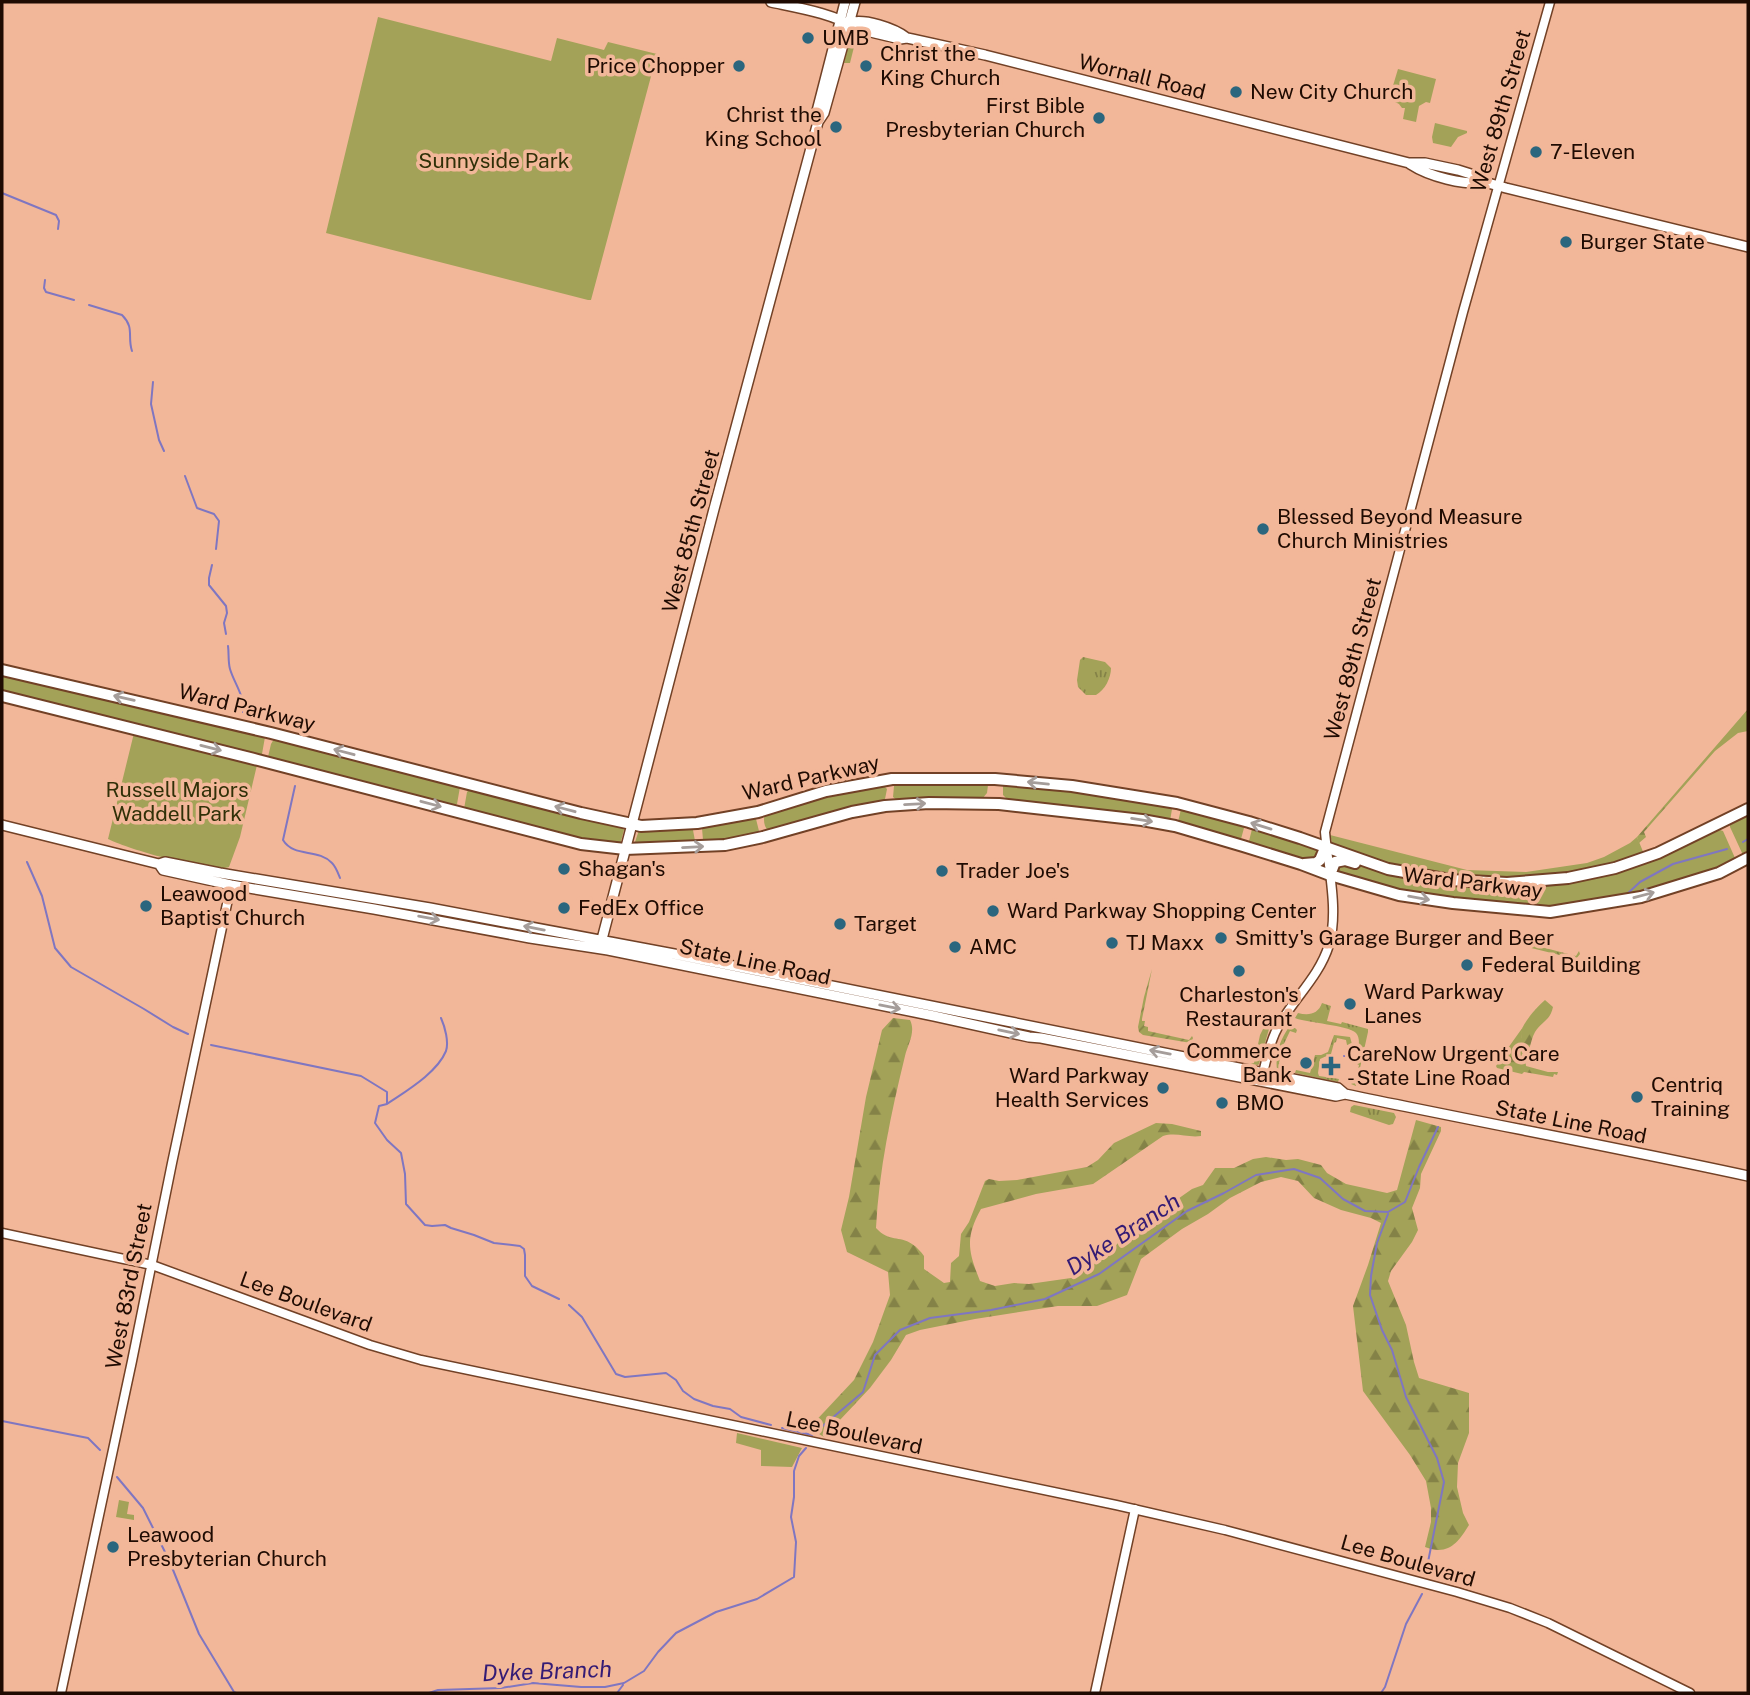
<svg xmlns="http://www.w3.org/2000/svg" width="1750" height="1695" font-family="'Public Sans',sans-serif">
<style>
.grass{fill:url(#grass-tufts)}
.forest{fill:url(#forest-firs)}
.park{fill:#a3a258}
.garden{fill:url(#garden-furrows)}
.lines{fill:none;stroke-linecap:round;stroke-linejoin:round}
.stream{stroke:#7f76c1;stroke-width:2}
.tertiary-casing{stroke:#724126;stroke-width:11}
.secondary-casing{stroke:#724126;stroke-width:12}
.primary-casing{stroke:#724126;stroke-width:14}
.tertiary{stroke:#fff;stroke-width:8}
.secondary{stroke:#fff;stroke-width:9}
.primary{stroke:#fff;stroke-width:10}
.oneway{stroke:#a59d9a}
.poi-dot{fill:#2b667e;stroke:#f2b799;stroke-width:2.5}
.labels{text-anchor:middle;stroke-width:7;stroke-linejoin:round;paint-order:stroke}
.poi-label{font-size:21px;fill:#1f0b02;stroke:#f2b799;text-anchor:start}
.street-label{font-size:21px;fill:#1f0b02;stroke:#f2b799}
.park-label{font-size:21px;fill:#303008;stroke:#f2b799}
.water-label{font-size:23px;font-style:italic;fill:#341b75;stroke:#f2b799}
</style>
<defs>
<pattern id="grass-tufts" width="24" height="20" patternUnits="userSpaceOnUse" patternTransform="scale(1.75)"><rect width="24" height="20" fill="#a3a258"/><path d="M3 7l-1-3M5 7V3M7 7l1-3M15 17l-1-3M17 17v-4M19 17l1-3" fill="none" stroke="#848247"/></pattern>
<pattern id="forest-firs" width="22" height="20" patternUnits="userSpaceOnUse" patternTransform="scale(1.75)"><rect width="22" height="20" fill="#a3a258"/><path d="M5 1l3.5 6h-7zM16 11l3.5 6h-7z" fill="#848247"/></pattern>
<pattern id="garden-furrows" width="10" height="10" patternUnits="userSpaceOnUse" patternTransform="scale(1.75)"><rect width="10" height="10" fill="#a3a258"/><path d="M-1 1l2-2M0 10L10 0M9 11l2-2" fill="none" stroke="#848247"/></pattern>
</defs>
<rect width="100%" height="100%" fill="#f2b799"/>
<!-- grass -->
<path class="grass" d="M856,34L864,37L863,43L860,42L854,47L850,63H844L850,38Z
M1083,657L1105,662L1111,668C1111,678 1105,690 1096,695H1086L1078,687L1077,680L1080,660Z
M1518,941L1576,956L1579,951L1580,954L1576,959L1515,944Z
M1322,1003L1331,1006L1327,1021L1341,1024L1342,1022L1368,1029V1032L1356,1086L1351,1084L1353,1082L1352,1078H1356L1359,1065L1355,1063L1356,1061H1360L1363,1052L1358,1049C1359,1044 1360,1038 1356,1033C1348,1025 1307,1023 1295,1018L1298,1013C1309,1016 1318,1014 1322,1003Z
M1264,1027L1269,1029L1259,1064L1258,1065L1250,1064L1254,1063L1260,1035Z
M1289,1027L1295,1028L1297,1030L1296,1033L1290,1031L1282,1048L1279,1063L1282,1067L1294,1070V1073L1277,1070C1275,1054 1280,1040 1289,1027Z
M1523,1027C1516,1048 1538,1045 1516,1063L1514,1060L1503,1055Z
M1334,1035L1350,1037L1352,1044L1347,1045L1346,1040L1337,1038L1336,1042L1334,1043L1331,1054L1320,1059L1318,1073L1319,1076L1339,1079L1338,1082L1295,1073L1296,1070L1310,1073L1315,1055H1321L1328,1052Z
M1354,1105L1394,1113L1396,1117L1393,1124L1389,1125L1350,1112L1351,1107Z
M1521,1106L1533,1108L1534,1112L1538,1113L1536,1121L1519,1119Z"/>
<!-- forest -->
<path class="forest" d="M1748,709V731L1738,733L1715,751L1644,832L1646,837L1639,843L1637,837Z
M1545,1000L1553,1007C1550,1021 1542,1021 1535,1032C1532,1037 1531,1044 1529,1049L1526,1051L1521,1044C1522,1040 1521,1036 1521,1033C1522,1023 1538,1006 1545,1000Z
M893,1018L910,1020C916,1032 908,1044 905,1056C891,1113 879,1170 876,1228C890,1243 899,1235 912,1244C917,1247 921,1252 924,1256V1269L944,1283L950,1282L951,1263L959,1256L961,1234L969,1222L985,1181L989,1179L999,1181L1017,1180L1087,1167L1098,1160L1114,1143L1156,1123L1172,1124L1201,1131V1136C1188,1138 1176,1132 1163,1136L1093,1184L1036,1194L981,1209C965,1238 968,1251 980,1281L995,1286L1014,1283L1029,1284L1071,1278L1110,1253L1121,1239L1192,1189L1203,1185L1215,1168H1234L1253,1159L1266,1157L1286,1160L1298,1159L1321,1165L1327,1173L1346,1184L1387,1193L1397,1190L1416,1120L1441,1127V1131L1421,1174L1420,1188L1412,1208L1418,1230L1412,1242L1391,1271L1388,1281L1406,1325L1414,1362L1419,1378L1469,1393V1433L1458,1463L1457,1487L1463,1513L1469,1525C1458,1543 1448,1556 1425,1547L1431,1522V1508L1426,1481L1410,1455L1363,1391L1353,1306L1368,1265L1381,1223L1371,1218L1341,1210L1314,1198L1298,1181L1281,1177L1261,1182L1230,1198L1208,1214L1182,1229L1141,1259L1127,1295L1097,1306H1058L975,1319L920,1330L906,1335L891,1360L870,1388L824,1437L809,1428L854,1380L873,1342L890,1295L888,1272L847,1252L841,1230L849,1197L866,1097L882,1030Z
M1503,1055L1513,1057L1517,1063L1523,1056H1525L1526,1066L1548,1072H1558L1557,1075L1554,1074L1553,1077L1524,1072L1522,1074L1497,1068L1496,1066Z"/>
<!-- park -->
<path class="park" d="M378,17L551,61L557,38L604,50L608,42L657,54L591,300H588L326,233Z
M1398,69L1436,79L1430,103L1426,102L1419,106L1416,122L1403,119L1405,108H1402L1399,104L1389,99Z
M1435,123L1467,131V133L1458,137L1451,147L1433,143L1432,137Z
M2,674L265,737L262,754L259,756L2,693Z
M134,733L257,765L240,837L229,867C211,873 127,849 108,839Z
M274,739L460,787L457,804L454,806L268,757L271,744Z
M896,783H986L988,785L987,793L982,799L897,800L893,797L894,786Z
M1007,783L1025,784L1169,806L1172,809L1170,821L1114,812L1007,799L1003,795V786Z
M883,785L887,789L885,799L881,802L768,830C764,827 763,819 765,814L871,786Z
M471,788L622,827L624,830L620,845L578,838L464,809L467,792Z
M1181,809L1242,824L1244,828L1241,839L1236,840L1178,822Z
M1748,814V854L1743,855L1730,827V824Z
M753,817L756,819L759,831L757,834L709,842L703,840L702,828L704,826Z
M691,827L693,830L695,841L636,846L635,842L639,830Z
M1254,827L1316,847L1319,850V857L1309,860L1251,843L1249,841L1252,829Z
M1720,830L1723,831L1735,858L1728,863L1634,895L1563,906L1540,908L1502,905L1397,891L1342,876L1336,871V866L1347,862L1386,874L1503,887L1662,856Z
M1330,835L1467,870L1526,872L1587,863L1604,857L1630,843L1637,837L1644,854C1588,872 1529,882 1470,878C1426,875 1381,861 1340,848L1333,846Z
M737,1433L802,1448L792,1467L761,1466V1450L736,1443Z
M119,1500L129,1502L127,1514L134,1515V1520L116,1517Z"/>
<!-- garden -->
<path class="garden" d="M1152,969L1142,1019V1021H1145L1144,1026L1148,1027V1031L1189,1040L1192,1036L1193,1038L1191,1043L1143,1035L1139,1032L1138,1027L1144,997Z"/>
<g class="lines">
<!-- stream -->
<path class="stream" d="M2,193L56,215L59,221L58,229
M45,280L44,288L46,292L74,300
M89,305L122,315C135,328 127,336 132,351
M153,382L151,404L159,440L164,451
M185,476L197,508L214,514L219,521L216,549
M212,565L209,578V585L226,606L227,613L224,623L226,634
M228,646C229,653 228,662 230,669C234,683 245,696 243,712
M295,786L283,840C294,858 318,848 332,863C336,867 338,873 340,878
M1743,842L1748,839
M27,862L42,896L55,948L71,967L144,1009L173,1027L188,1034
M1626,895L1640,882L1673,864L1727,849
M211,1045L361,1076L387,1092V1104L379,1106L375,1123L387,1140L401,1153L405,1174L406,1204L425,1225L432,1226L445,1225L451,1228L474,1235L494,1243L520,1246L524,1249L525,1255V1276L532,1286L559,1299
M1344,1056H1345
M387,1104C406,1091 437,1073 446,1051C449,1042 445,1027 441,1018
M1388,1214L1377,1243L1371,1276L1370,1295L1382,1330L1392,1350L1406,1397L1437,1458L1444,1482L1426,1572
M569,1305L582,1317L616,1374L625,1377L666,1373L676,1380L683,1391L694,1399L713,1406L730,1409L741,1417L771,1425
M2,1421L88,1438L100,1450
M782,1428L812,1435L863,1392L875,1355L900,1330L930,1318L991,1310L1045,1299L1099,1274L1187,1211L1224,1193L1256,1175L1294,1169L1320,1178L1343,1199L1365,1211L1388,1212L1405,1202L1419,1167L1438,1127
M117,1477L143,1508L169,1560L199,1634L234,1692L236,1693
M429,1693L438,1690L501,1688L533,1683L581,1687H605L624,1683L644,1671L658,1652L676,1633L716,1612L757,1599L794,1577L796,1542L791,1517L794,1497V1471L799,1456L806,1448
M617,1693L623,1685
M1381,1693L1385,1687L1406,1624L1422,1594"/>
<defs>
<path id="tertiary" d="M1263,1073C1267,1057 1270,1041 1278,1027C1294,998 1319,977 1329,945C1339,911 1328,867 1325,832L1463,312L1550,2
M2,1233L152,1265L370,1345L421,1360L1116,1505L1225,1530L1457,1592L1510,1608L1548,1623L1690,1693
M61,1693L132,1361L172,1163L231,885
M1095,1693L1135,1509"/>
<path id="secondary" d="M771,2C794,7 837,14 854,28L900,39L907,38L912,39L985,55L1409,163H1425L1458,170L1477,176L1488,183L1506,188L1748,247
M849,23C864,18 894,28 907,38
M818,122L824,113L855,2
M1410,164C1430,177 1463,185 1487,183
M2,825L159,864L165,862L220,873L430,908L674,954L1338,1088L1345,1094C1479,1122 1614,1147 1748,1176
M159,864L163,870L231,885L374,909L530,938L608,950L934,1016L1029,1037L1041,1038L1336,1096L1345,1094
M601,943L714,509L818,122L817,111L845,2"/>
<path id="primary" d="M2,670L271,733L581,813L641,826L697,823L758,812L826,791L892,779H995L1072,786L1177,803L1249,822L1300,838L1388,869L1450,880L1507,883L1568,878L1615,868L1658,853L1748,809
M2,696L258,760L581,844L625,849L725,845L763,837L852,812L885,806L929,803L999,804L1142,820L1175,826L1243,846L1301,864L1330,875L1399,895L1453,903L1550,912L1641,897L1719,873L1748,858
M1304,864L1316,863L1320,860L1326,846
M1330,875L1335,862L1345,860L1355,863"/>
</defs>
<!-- tertiary casing -->
<use href="#tertiary" class="tertiary-casing"/>
<!-- secondary casing -->
<use href="#secondary" class="secondary-casing"/>
<!-- primary casing -->
<use href="#primary" class="primary-casing"/>
<!-- tertiary -->
<use href="#tertiary" class="tertiary"/>
<!-- secondary -->
<use href="#secondary" class="secondary"/>
<!-- primary -->
<use href="#primary" class="primary"/>
</g>
<!-- one-way arrows -->
<defs><path id="oneway-shaft" d="M-6 0H5M1.5-3L5.5 0L1.5 3" fill="none" stroke-width="1.6" stroke-linecap="round" stroke-linejoin="round" transform="scale(1.75)"/></defs>
<g class="oneway">
<use href="#oneway-shaft" transform="translate(124 698) rotate(-167)"/>
<use href="#oneway-shaft" transform="translate(211 748) rotate(14)"/>
<use href="#oneway-shaft" transform="translate(344 752) rotate(-165)"/>
<use href="#oneway-shaft" transform="translate(1038 783) rotate(-174)"/>
<use href="#oneway-shaft" transform="translate(431 804) rotate(15)"/>
<use href="#oneway-shaft" transform="translate(915 804) rotate(-3)"/>
<use href="#oneway-shaft" transform="translate(565 809) rotate(-165)"/>
<use href="#oneway-shaft" transform="translate(1142 820) rotate(9)"/>
<use href="#oneway-shaft" transform="translate(1261 826) rotate(-163)"/>
<use href="#oneway-shaft" transform="translate(693 847) rotate(-3)"/>
<use href="#oneway-shaft" transform="translate(1644 895) rotate(-15)"/>
<use href="#oneway-shaft" transform="translate(1419 898) rotate(10)"/>
<use href="#oneway-shaft" transform="translate(429 918) rotate(10)"/>
<use href="#oneway-shaft" transform="translate(534 928) rotate(-169)"/>
<use href="#oneway-shaft" transform="translate(890 1007) rotate(11)"/>
<use href="#oneway-shaft" transform="translate(1009 1032) rotate(12)"/>
<use href="#oneway-shaft" transform="translate(1160 1052) rotate(-169)"/>
</g>
<!-- markers -->
<g class="poi-dot">
<circle cx="808" cy="38" r="7"/>
<circle cx="739" cy="66" r="7"/>
<circle cx="866" cy="66" r="7"/>
<circle cx="1236" cy="92" r="7"/>
<circle cx="1099" cy="118" r="7"/>
<circle cx="836" cy="127" r="7"/>
<circle cx="1536" cy="152" r="7"/>
<circle cx="1566" cy="242" r="7"/>
<circle cx="1263" cy="529" r="7"/>
<circle cx="564" cy="869" r="7"/>
<circle cx="942" cy="871" r="7"/>
<circle cx="146" cy="906" r="7"/>
<circle cx="564" cy="908" r="7"/>
<circle cx="993" cy="911" r="7"/>
<circle cx="840" cy="924" r="7"/>
<circle cx="1221" cy="938" r="7"/>
<circle cx="1112" cy="943" r="7"/>
<circle cx="955" cy="947" r="7"/>
<circle cx="1467" cy="965" r="7"/>
<circle cx="1239" cy="971" r="7"/>
<circle cx="1350" cy="1004" r="7"/>
<circle cx="1306" cy="1063" r="7"/>
<path d="M1327.5 1055.5h7v7h7v7h-7v7h-7v-7h-7v-7h7z"/>
<circle cx="1163" cy="1088" r="7"/>
<circle cx="1637" cy="1097" r="7"/>
<circle cx="1222" cy="1103" r="7"/>
<circle cx="113" cy="1547" r="7"/>
</g>
<g class="labels">
<!-- poi labels -->
<g class="poi-label">
<text x="822" y="45">UMB</text>
<text x="880" y="61">Christ the<tspan x="880" dy="24">King Church</tspan></text>
<text x="725" y="73" text-anchor="end">Price Chopper</text>
<text x="1250" y="99">New City Church</text>
<text x="1085" y="113" text-anchor="end">First Bible<tspan x="1085" dy="24">Presbyterian Church</tspan></text>
<text x="822" y="122" text-anchor="end">Christ the<tspan x="822" dy="24">King School</tspan></text>
<text x="1550" y="159">7-Eleven</text>
<text x="1580" y="249">Burger State</text>
<text x="1277" y="524">Blessed Beyond Measure<tspan x="1277" dy="24">Church Ministries</tspan></text>
<text x="578" y="876">Shagan's</text>
<text x="956" y="878">Trader Joe's</text>
<text x="160" y="901">Leawood<tspan x="160" dy="24">Baptist Church</tspan></text>
<text x="578" y="915">FedEx Office</text>
<text x="1007" y="918">Ward Parkway Shopping Center</text>
<text x="854" y="931">Target</text>
<text x="1235" y="945">Smitty's Garage Burger and Beer</text>
<text x="1126" y="950">TJ Maxx</text>
<text x="969" y="954">AMC</text>
<text x="1481" y="972">Federal Building</text>
<text x="1364" y="999">Ward Parkway<tspan x="1364" dy="24">Lanes</tspan></text>
<text x="1239" y="1002" text-anchor="middle">Charleston's<tspan x="1239" dy="24">Restaurant</tspan></text>
<text x="1292" y="1058" text-anchor="end">Commerce<tspan x="1292" dy="24">Bank</tspan></text>
<text x="1347" y="1061">CareNow Urgent Care<tspan x="1347" dy="24">- State Line Road</tspan></text>
<text x="1149" y="1083" text-anchor="end">Ward Parkway<tspan x="1149" dy="24">Health Services</tspan></text>
<text x="1651" y="1092">Centriq<tspan x="1651" dy="24">Training</tspan></text>
<text x="1236" y="1110">BMO</text>
<text x="127" y="1542">Leawood<tspan x="127" dy="24">Presbyterian Church</tspan></text>
</g>
<!-- street labels -->
<g class="street-label">
<text transform="translate(1142 77) rotate(14)" y="7">Wornall Road</text>
<text transform="translate(1501 111) rotate(-74)" y="7">West 89th Street</text>
<text transform="translate(691 531) rotate(-75)" y="7">West 85th Street</text>
<text transform="translate(1353 659) rotate(-75)" y="7">West 89th Street</text>
<text transform="translate(247 708) rotate(14)" y="7">Ward Parkway</text>
<text transform="translate(811 778) rotate(-13)" y="7">Ward Parkway</text>
<text transform="translate(1473 883) rotate(7)" y="7">Ward Parkway</text>
<text transform="translate(755 962) rotate(12)" y="7">State Line Road</text>
<text transform="translate(1571 1122) rotate(11)" y="7">State Line Road</text>
<text transform="translate(129 1286) rotate(-79)" y="7">West 83rd Street</text>
<text transform="translate(306 1302) rotate(20)" y="7">Lee Boulevard</text>
<text transform="translate(854 1433) rotate(12)" y="7">Lee Boulevard</text>
<text transform="translate(1408 1561) rotate(16)" y="7">Lee Boulevard</text>
</g>
<!-- park labels -->
<g class="park-label">
<text x="494" y="168">Sunnyside Park</text>
<text x="177" y="797">Russell Majors<tspan x="177" dy="24">Waddell Park</tspan></text>
</g>
<!-- water labels -->
<g class="water-label">
<text transform="translate(1123 1234) rotate(-33)" y="8">Dyke Branch</text>
<text transform="translate(547 1671) rotate(-2)" y="8">Dyke Branch</text>
</g>
</g>
<!-- border -->
<rect width="1750" height="1695" fill="none" stroke="#1f0b02" stroke-width="7"/>
</svg>
